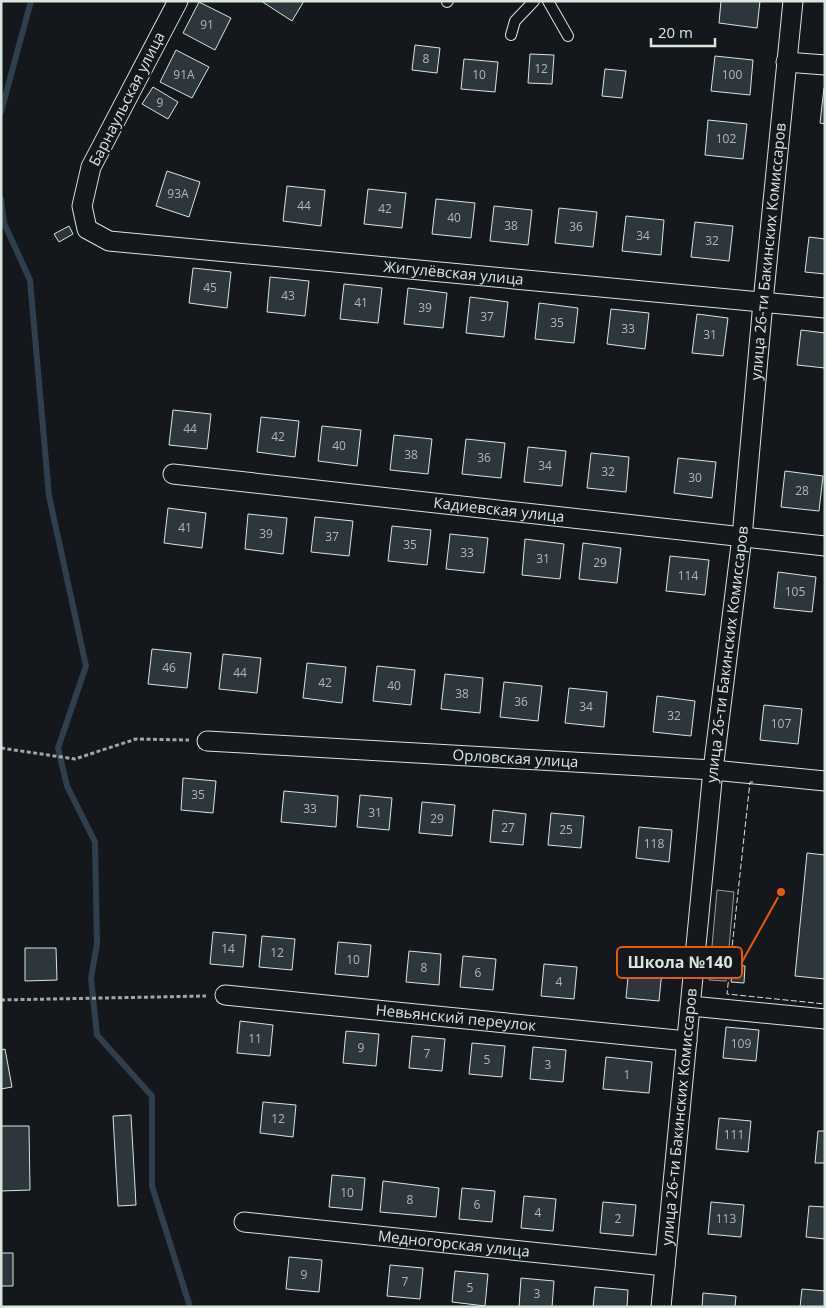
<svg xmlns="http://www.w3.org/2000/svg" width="826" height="1308" font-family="'Open Sans',sans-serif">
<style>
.parking{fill:#24282b;stroke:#939e99}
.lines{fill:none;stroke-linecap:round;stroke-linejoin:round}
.stream{stroke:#2f3f4d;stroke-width:6}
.building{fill:#2c363c;stroke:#d8e6dc}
.lane-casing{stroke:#d8e6dc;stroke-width:12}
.street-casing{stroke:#d8e6dc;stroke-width:21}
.path{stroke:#9da8a2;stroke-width:3;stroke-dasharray:4 2.5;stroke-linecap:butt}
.lane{stroke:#14181c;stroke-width:10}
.street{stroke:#14181c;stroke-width:19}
.fence{stroke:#d8e6dc;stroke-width:1;stroke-dasharray:6 2.5;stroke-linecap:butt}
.labels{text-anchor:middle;stroke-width:4;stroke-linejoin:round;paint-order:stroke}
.number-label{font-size:12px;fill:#adbab4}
.street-label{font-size:15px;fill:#d8e6dc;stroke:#14181c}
.leader{fill:none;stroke:#e8590c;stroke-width:2}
.callout-dot{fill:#e8590c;stroke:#14181c;stroke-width:2}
.callout{fill:#14181c;stroke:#e8590c;stroke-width:2}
.callout-label{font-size:16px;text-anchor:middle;font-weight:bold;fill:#d8e6dc}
</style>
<rect width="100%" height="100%" fill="#14181c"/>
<!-- parking -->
<path class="parking" d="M717,890L734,892L726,981L709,980Z"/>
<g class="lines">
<!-- stream -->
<path class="stream" d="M1,112L31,1
M1,199L4,223L30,280L49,496L86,666L58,748L67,786L95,842L97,944L91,978L97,1035L152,1096V1186L190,1307"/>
</g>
<!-- building -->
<path class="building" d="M261,1H304L292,21Z
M721,1H760L757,28L719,23Z
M199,2L231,18L215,50L183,33Z
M415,45L440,48L437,73L412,70Z
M176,50L209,67L192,98L160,82Z
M530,54L554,55L552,84L528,83Z
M715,56L753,60L750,95L711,91Z
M464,59L498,62L495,92L461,89Z
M605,69L626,71L622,98L602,96Z
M153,87L178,102L168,119L142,104Z
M824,88H825V124L820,123Z
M708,120L747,124L743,159L705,155Z
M167,171L200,182L189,217L156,206Z
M287,186L325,190L321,226L283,221Z
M368,189L406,193L402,228L364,224Z
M436,199L475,203L471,238L432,234Z
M494,206L532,210L528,245L490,241Z
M559,208L597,212L593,247L555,243Z
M626,216L664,220L661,255L622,251Z
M695,222L733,226L729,261L691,257Z
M69,226L73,234L59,242L54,234Z
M809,237L825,239V274L805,272Z
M193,268L231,272L227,308L189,303Z
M270,277L309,281L305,316L267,312Z
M344,284L382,288L378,323L340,319Z
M408,288L447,293L443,328L404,324Z
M470,297L508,302L504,337L466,333Z
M539,303L578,308L574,343L535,339Z
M611,309L649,313L645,349L607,344Z
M697,314L728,318L723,356L692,353Z
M801,330L825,333V368L797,365Z
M173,410L211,414L207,449L169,445Z
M261,417L299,421L295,457L257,452Z
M322,426L361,430L357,466L318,461Z
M394,435L432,439L428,474L390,470Z
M466,439L505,443L501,478L462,474Z
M528,447L566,451L562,486L524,482Z
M591,453L629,457L626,492L587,488Z
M678,458L716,462L712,498L674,493Z
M785,471L823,476L819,511L781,507Z
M168,508L206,513L202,548L164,543Z
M248,514L287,518L283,554L245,549Z
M315,517L353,521L349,556L311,552Z
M392,526L431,530L427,565L388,561Z
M450,534L488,538L484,573L446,569Z
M525,539L564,544L560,579L522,575Z
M583,543L621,548L617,583L579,579Z
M670,556L709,560L705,595L666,591Z
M778,572L816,577L812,612L774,608Z
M152,649L191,653L187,688L148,684Z
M223,654L261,658L257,693L219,689Z
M307,663L346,667L342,703L303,698Z
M377,666L415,670L411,705L373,701Z
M445,674L483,678L480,713L441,709Z
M504,682L542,686L538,721L500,717Z
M569,688L607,692L604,727L565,723Z
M657,696L695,701L691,736L653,732Z
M764,705L802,709L798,744L760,740Z
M183,778L216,781L213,813L181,810Z
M284,791L338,796L336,827L281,822Z
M360,795L392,798L389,830L357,827Z
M422,802L455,805L452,836L419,833Z
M493,810L526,814L523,845L490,842Z
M551,813L584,816L581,848L548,845Z
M639,827L672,830L669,862L636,858Z
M807,853L825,855V979L795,976Z
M213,932L246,935L243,967L210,964Z
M262,936L295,939L292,970L259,967Z
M338,942L371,945L368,977L335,974Z
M25,948H56L57,980L25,981Z
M409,951L441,954L439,985L406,982Z
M463,956L496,959L493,990L460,987Z
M544,964L577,967L574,999L541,996Z
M733,965L745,966L744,983L731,982Z
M629,967L662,970L659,1001L626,998Z
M240,1021L273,1025L270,1056L237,1053Z
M726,1027L759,1030L756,1061L723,1058Z
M346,1031L379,1034L376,1066L343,1063Z
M412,1036L445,1039L442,1071L409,1068Z
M472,1043L505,1046L502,1077L469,1074Z
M533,1047L566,1050L563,1082L530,1079Z
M5,1049L12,1087L1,1089V1050Z
M606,1057L652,1062L649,1093L603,1089Z
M263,1102L296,1105L293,1137L260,1133Z
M131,1115L136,1205L118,1206L113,1116Z
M719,1118L751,1121L748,1152L716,1149Z
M1,1126H29L30,1190L1,1191Z
M818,1131H825V1163H815Z
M332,1175L365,1178L362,1210L329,1207Z
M383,1181L439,1188L436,1217L380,1212Z
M462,1188L495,1191L492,1222L459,1219Z
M524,1196L556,1199L553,1231L521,1228Z
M603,1202L636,1205L633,1236L600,1233Z
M711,1202L744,1205L741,1237L708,1234Z
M809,1206L825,1207V1239L806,1237Z
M1,1253H13V1286H1Z
M289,1257L322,1260L319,1292L286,1289Z
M390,1265L423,1268L420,1299L387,1296Z
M455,1271L488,1274L485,1306L452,1302Z
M521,1278L554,1281L552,1307H519Z
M595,1287L628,1290L627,1307H593Z
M802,1289L825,1291V1307H800Z
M703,1293L736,1296L735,1307H702Z"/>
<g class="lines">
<defs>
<path id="lane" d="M548,1L568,36
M447,2L448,1
M511,35L515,21L534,1"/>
<g id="street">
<path id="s1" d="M178,1L91,167L82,206L87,229L109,241L825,308"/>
<path d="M786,62L825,65"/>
<path id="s2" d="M173,474L825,546"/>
<path id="s3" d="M207,741L713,770L825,781"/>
<path id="s4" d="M225,995L687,1041"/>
<path d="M691,1006L825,1019"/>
<path id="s5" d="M244,1222L665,1266"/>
<path id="s6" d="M661,1307L713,770L742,537L763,302L793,1"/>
</g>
</defs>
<!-- lane casing -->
<use href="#lane" class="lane-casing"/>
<!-- street casing -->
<use href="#street" class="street-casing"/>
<!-- path -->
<path class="path" d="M1,748L75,759L136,739L189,740
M1,1000L206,996"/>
<!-- lane -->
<use href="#lane" class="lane"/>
<!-- street -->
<use href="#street" class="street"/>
<!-- fence -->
<path class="fence" d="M753,782H750L727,994L825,1004"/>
</g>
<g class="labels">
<!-- number labels -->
<g class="number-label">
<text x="207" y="29">91</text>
<text x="426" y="63">8</text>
<text x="541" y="73">12</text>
<text x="184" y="79">91А</text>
<text x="479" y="79">10</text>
<text x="732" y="79">100</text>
<text x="160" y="107">9</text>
<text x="726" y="143">102</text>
<text x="178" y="198">93А</text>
<text x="304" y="210">44</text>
<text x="385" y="213">42</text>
<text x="454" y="222">40</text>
<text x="511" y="230">38</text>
<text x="576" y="231">36</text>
<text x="643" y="240">34</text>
<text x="712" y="245">32</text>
<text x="210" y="292">45</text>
<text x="288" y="300">43</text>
<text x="361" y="307">41</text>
<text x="425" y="312">39</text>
<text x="487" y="321">37</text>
<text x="557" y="327">35</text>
<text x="628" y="333">33</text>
<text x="710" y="339">31</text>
<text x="190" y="433">44</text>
<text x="278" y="441">42</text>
<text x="339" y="450">40</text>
<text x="411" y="459">38</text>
<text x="484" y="462">36</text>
<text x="545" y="470">34</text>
<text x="608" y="476">32</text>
<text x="695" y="482">30</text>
<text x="802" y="495">28</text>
<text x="185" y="532">41</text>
<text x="266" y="538">39</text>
<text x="332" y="541">37</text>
<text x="410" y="549">35</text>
<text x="467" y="557">33</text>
<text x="543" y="563">31</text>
<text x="600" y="567">29</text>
<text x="688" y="580">114</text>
<text x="795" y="596">105</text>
<text x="169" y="672">46</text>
<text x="240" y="677">44</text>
<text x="325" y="687">42</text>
<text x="394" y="690">40</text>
<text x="462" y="698">38</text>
<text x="521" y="706">36</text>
<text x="586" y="711">34</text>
<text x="674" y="720">32</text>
<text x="781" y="728">107</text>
<text x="198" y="799">35</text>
<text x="310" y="813">33</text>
<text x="375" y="817">31</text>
<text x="437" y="823">29</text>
<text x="508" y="832">27</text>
<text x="566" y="834">25</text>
<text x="654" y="848">118</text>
<text x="228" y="953">14</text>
<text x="277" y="957">12</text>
<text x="353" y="964">10</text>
<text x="424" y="972">8</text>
<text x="478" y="977">6</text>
<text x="559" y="986">4</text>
<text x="255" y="1043">11</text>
<text x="741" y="1048">109</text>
<text x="361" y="1052">9</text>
<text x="427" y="1058">7</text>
<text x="487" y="1064">5</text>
<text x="548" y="1069">3</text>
<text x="627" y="1079">1</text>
<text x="278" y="1123">12</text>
<text x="734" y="1139">111</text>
<text x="347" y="1197">10</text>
<text x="410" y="1204">8</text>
<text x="477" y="1209">6</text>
<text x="538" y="1217">4</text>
<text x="618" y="1223">2</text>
<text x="726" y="1223">113</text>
<text x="304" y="1279">9</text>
<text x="405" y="1286">7</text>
<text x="470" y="1292">5</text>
<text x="537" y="1298">3</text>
</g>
<!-- street labels -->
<g class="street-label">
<text transform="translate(127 99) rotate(-63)" y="5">Барнаульская улица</text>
<text dy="5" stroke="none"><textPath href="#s6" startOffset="1061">улица 26-ти Бакинских Комиссаров</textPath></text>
<text dy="5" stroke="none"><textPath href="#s1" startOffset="622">Жигулёвская улица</textPath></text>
<text dy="5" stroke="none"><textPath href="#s2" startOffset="328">Кадиевская улица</textPath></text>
<text dy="5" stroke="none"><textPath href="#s6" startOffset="656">улица 26-ти Бакинских Комиссаров</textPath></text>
<text dy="5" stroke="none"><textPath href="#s3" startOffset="309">Орловская улица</textPath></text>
<text dy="5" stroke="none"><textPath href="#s4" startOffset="232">Невьянский переулок</textPath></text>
<text dy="5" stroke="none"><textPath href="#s6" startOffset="191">улица 26-ти Бакинских Комиссаров</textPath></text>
<text dy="5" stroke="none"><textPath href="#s5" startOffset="211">Медногорская улица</textPath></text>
</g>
</g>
<!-- callouts -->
<path class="leader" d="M781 892L742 962"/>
<circle class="callout-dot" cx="781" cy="892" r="5"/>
<rect class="callout" x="617" y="947" width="125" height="31" rx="5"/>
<g class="callout-label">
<text x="680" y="968">Школа №140</text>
</g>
<!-- border -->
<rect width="826" height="1308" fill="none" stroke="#d8e6dc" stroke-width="5"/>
<!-- scale -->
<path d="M651 38v8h64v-8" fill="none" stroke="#d8e6dc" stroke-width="2.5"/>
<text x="658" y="38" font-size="15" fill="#d8e6dc" stroke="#14181c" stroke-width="4" paint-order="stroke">20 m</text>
</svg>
